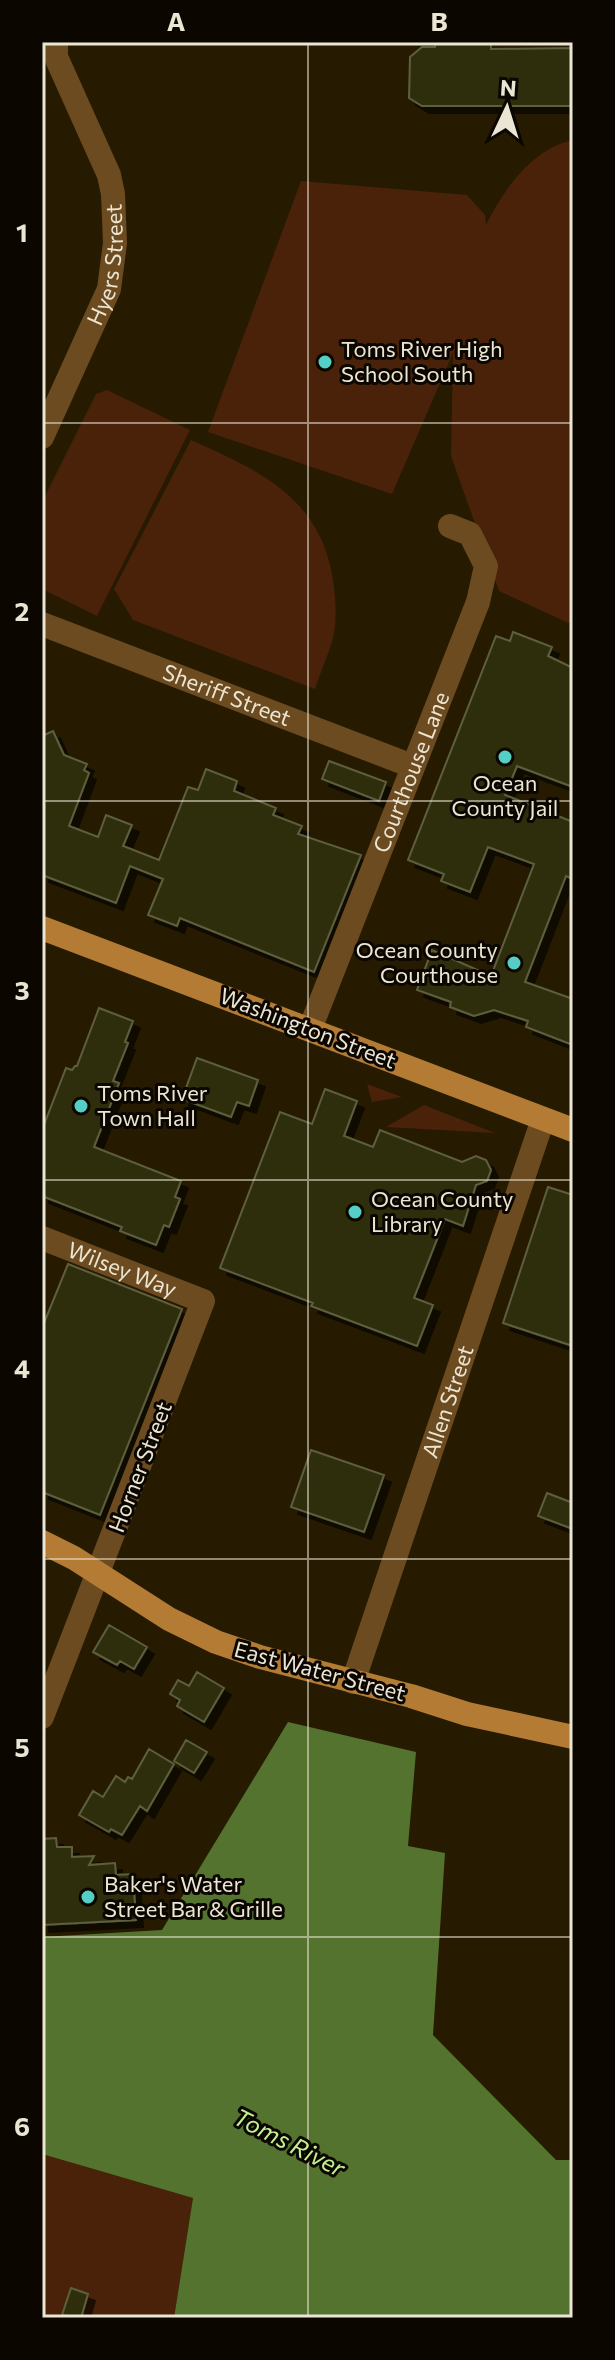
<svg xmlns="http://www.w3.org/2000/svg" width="615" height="2360" font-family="Commissioner,sans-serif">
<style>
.green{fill:#492209}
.water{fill:#54732e}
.building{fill:#2e2f0f;stroke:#5d5e3e;stroke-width:2;filter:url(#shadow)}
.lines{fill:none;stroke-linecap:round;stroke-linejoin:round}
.minor{stroke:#6c4b20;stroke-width:24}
.major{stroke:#b37b33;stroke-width:24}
.grid{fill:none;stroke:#ebe5d3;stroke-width:2;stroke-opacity:0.55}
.poi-dot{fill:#55cec5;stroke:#0b0700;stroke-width:3}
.labels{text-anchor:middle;stroke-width:6;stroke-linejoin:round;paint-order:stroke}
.street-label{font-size:22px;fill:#ebe5d3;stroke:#0b0700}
.poi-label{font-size:22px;fill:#ebe5d3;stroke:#0b0700;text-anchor:start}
.water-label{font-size:24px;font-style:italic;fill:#c3f18f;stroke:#0b0700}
.neatline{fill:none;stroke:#ebe5d3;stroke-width:3}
.grid-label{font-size:26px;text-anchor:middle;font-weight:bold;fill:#ebe5d3}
</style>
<defs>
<filter id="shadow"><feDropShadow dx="7" dy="7" stdDeviation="0" flood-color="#0009"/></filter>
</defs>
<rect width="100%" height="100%" fill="#261b00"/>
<!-- green -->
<path class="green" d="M573,140V625L499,591L451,456L453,353L392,494L208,432L301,181L467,195L485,215L486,225C503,190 533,148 573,140Z
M107,390L190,430L97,616L42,589V502L96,394Z
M191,440C263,472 324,500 334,587C336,605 337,624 332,642C327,658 320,673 315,689L133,620L114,589Z
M367,1084L402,1097L372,1102Z
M424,1105L495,1133L386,1127Z
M42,2154L193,2198L174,2318H42Z"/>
<!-- water -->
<path class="water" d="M288,1722L416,1752L408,1846L445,1853L433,2035L556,2160H573V2318H174L193,2198L42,2154V1937L162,1930Z"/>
<!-- building -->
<path class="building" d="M435,42H491V49L573,48V106H422L409,98L410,57L422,47H435Z
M513,632L552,647L548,656L573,668V787L517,766L505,795L573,822V879L566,876L525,982L573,999V1045L526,1027L528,1021L494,1010L474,1016L450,1007L451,1002L417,990L432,950L491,976L534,864L488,847L470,892L441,881L444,874L408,860L496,636L510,641Z
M53,731L64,755L87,764L84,770L89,773L69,826L98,837L106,815L132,825L123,846L159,860L188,787L198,790L206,769L237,781L234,791L276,808L273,815L302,826L298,834L361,855L314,972L180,918L177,926L148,915L163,879L130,866L116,903L42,875V736Z
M329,761L386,782L379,801L322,779Z
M99,1008L133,1021L125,1042L128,1043L113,1081L119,1083L94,1147L181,1181L175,1197L180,1199L169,1227L164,1225L156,1245L120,1231L122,1227L42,1196V1130L66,1068L72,1070L75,1066H77Z
M197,1058L258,1080L249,1106L237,1102L231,1117L182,1099Z
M325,1089L357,1101L344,1136L373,1147L380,1130L462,1162L476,1156L486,1160L491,1170L487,1181L476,1185L463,1226L445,1219L414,1298L433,1305L417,1346L311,1306L313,1303L220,1268L280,1112L312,1124Z
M548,1187L573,1195V1346L503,1323Z
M68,1264L182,1309L100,1515L42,1492V1328Z
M311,1450L384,1475L364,1532L291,1507Z
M547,1493L573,1503V1529L538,1516Z
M109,1625L147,1647L134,1669L120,1661L117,1665L93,1652Z
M197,1672L224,1688L204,1722L177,1706L180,1700L170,1694L178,1680L189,1686Z
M186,1740L207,1752L194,1773L174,1761Z
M149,1749L174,1764L147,1811L140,1806L122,1835L111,1829L109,1832L79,1815L93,1791L103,1797L116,1776L125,1782L128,1777L132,1779Z
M56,1838L57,1847H72V1857L94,1856L89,1865L115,1863L116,1875L133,1874L136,1920L42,1925V1839Z
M71,2288L88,2294L81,2318L62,2315Z"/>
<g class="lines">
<!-- minor -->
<g class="minor">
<path id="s1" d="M42,437L109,289L115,243L113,194L109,175L56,57V42"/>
<path id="s2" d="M42,624L412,766"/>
<path id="s3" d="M310,1029L478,602L486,566L470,534L450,526"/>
<path id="s4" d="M42,1238L203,1301L42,1717"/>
<path id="s5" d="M353,1682L543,1119"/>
</g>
<!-- major -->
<path class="major" d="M42,928L573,1130
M42,1542L74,1558L169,1619L216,1642L260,1657L411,1696L467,1714L573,1737"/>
</g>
<!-- grid -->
<path class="grid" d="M308,42V2318M42,423H573M42,801H573M42,1180H573M42,1559H573M42,1937H573"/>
<!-- markers -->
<g class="poi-dot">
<circle cx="325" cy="362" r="8"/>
<circle cx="505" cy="757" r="8"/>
<circle cx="514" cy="963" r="8"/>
<circle cx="81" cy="1106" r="8"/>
<circle cx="355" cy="1212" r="8"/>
<circle cx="88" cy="1897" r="8"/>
</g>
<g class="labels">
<!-- street labels -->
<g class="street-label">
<text dy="8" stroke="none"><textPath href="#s1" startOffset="186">Hyers Street</textPath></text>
<text dy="8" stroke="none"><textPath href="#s2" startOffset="198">Sheriff Street</textPath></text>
<text dy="8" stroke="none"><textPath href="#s3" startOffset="276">Courthouse Lane</textPath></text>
<text transform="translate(308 1028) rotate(21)" y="8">Washington Street</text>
<text dy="8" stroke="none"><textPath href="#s4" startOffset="86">Wilsey Way</textPath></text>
<text dy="8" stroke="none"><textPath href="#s5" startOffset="296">Allen Street</textPath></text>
<text transform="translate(140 1467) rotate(-69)" y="8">Horner Street</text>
<text transform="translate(320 1671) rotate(15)" y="8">East Water Street</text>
</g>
<!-- poi labels -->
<g class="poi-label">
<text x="341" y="357">Toms River High<tspan x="341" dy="25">School South</tspan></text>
<text x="505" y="791" text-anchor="middle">Ocean<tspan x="505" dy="25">County Jail</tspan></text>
<text x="498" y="958" text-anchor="end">Ocean County<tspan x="498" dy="25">Courthouse</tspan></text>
<text x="97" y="1101">Toms River<tspan x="97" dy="25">Town Hall</tspan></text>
<text x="371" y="1207">Ocean County<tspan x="371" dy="25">Library</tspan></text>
<text x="104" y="1892">Baker's Water<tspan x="104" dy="25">Street Bar &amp; Grille</tspan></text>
</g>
<!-- water labels -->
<g class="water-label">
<text transform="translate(289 2143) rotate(27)" y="8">Toms River</text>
</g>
</g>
<!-- border -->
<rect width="615" height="2360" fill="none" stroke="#0b0700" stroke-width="88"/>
<!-- north arrow -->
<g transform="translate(507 108) rotate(4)" stroke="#0b0700" stroke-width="6" paint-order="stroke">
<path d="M0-6L14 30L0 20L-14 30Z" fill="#ebe5d3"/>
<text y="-12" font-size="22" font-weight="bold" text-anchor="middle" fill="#ebe5d3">N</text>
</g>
<rect x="44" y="44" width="527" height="2272" class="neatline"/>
<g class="grid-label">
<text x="176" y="31">A</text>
<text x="439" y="31">B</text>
<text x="22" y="242">1</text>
<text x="22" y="621">2</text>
<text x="22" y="1000">3</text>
<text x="22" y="1378">4</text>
<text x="22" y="1757">5</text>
<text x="22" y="2136">6</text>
</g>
</svg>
